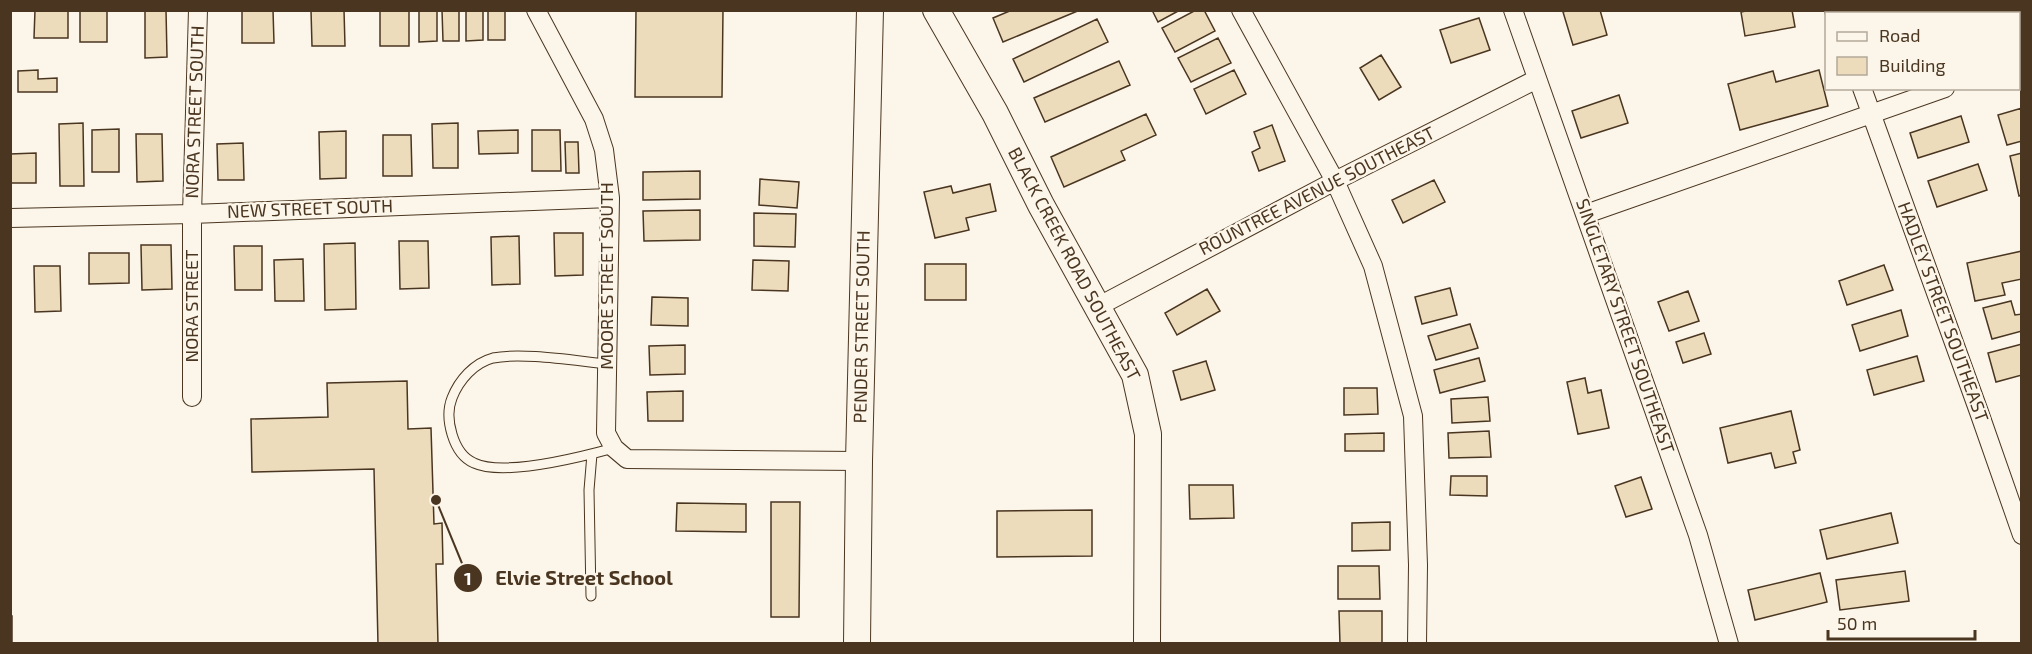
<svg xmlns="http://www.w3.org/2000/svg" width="2032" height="654" font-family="'Exo 2',sans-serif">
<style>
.building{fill:#ecdcbc;stroke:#4a3520;stroke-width:1.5}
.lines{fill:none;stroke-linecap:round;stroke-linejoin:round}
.lane-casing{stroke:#4a3520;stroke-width:11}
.street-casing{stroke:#4a3520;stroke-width:20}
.secondary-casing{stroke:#4a3520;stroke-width:28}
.lane{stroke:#fbf6e9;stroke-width:9}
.street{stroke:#fbf6e9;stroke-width:18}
.secondary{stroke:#fbf6e9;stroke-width:26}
.labels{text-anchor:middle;stroke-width:4.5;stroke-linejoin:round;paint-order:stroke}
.street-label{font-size:18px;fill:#4a3520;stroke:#fbf6e9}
.leader{fill:none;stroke:#4a3520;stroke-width:2}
.callout-dot{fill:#4a3520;stroke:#fbf6e9;stroke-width:2}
.mark-label{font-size:18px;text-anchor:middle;font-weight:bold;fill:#fff}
.callout-label{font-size:20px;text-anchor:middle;font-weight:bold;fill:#4a3520;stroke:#fbf6e9;stroke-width:4.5;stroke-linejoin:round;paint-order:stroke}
</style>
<rect width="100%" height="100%" fill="#fbf6e9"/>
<!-- building -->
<path class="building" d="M35,10H68V38H34Z
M80,10H107V42H80Z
M145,10H166L167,57L145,58Z
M242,10H273L274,43H242Z
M311,10H344L345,46H312Z
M380,10H409V46H380Z
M419,10H437V41L419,42Z
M442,10H459V41H443Z
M466,10H483V40L466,41Z
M488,10H505V40H488Z
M636,10H723L722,97H635Z
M1012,10H1080L1003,42L993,18Z
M1152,10H1180L1158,22Z
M1196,10H1204L1215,31L1175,52L1162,28Z
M1568,10H1600L1607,35L1573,45L1563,12Z
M1751,10H1792L1795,27L1745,36L1741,12Z
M1873,10H1909L1910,14H1873Z
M1991,10H2021L2022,18L2018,19V14H1992Z
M1479,18L1490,50L1451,63L1440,30Z
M1097,19L1108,42L1024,82L1013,59Z
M1218,38L1231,63L1191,82L1178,58Z
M1381,55L1401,87L1379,100L1360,68Z
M1119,61L1130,85L1045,122L1034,98Z
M38,70V79L57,78V92H18V71Z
M1234,70L1246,94L1206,114L1194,89Z
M1819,70L1828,106L1740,130L1728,84L1773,71L1776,82Z
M1619,95L1628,123L1581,138L1572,111Z
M2022,108V141L2007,145L1998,115Z
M1146,114L1156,135L1121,151L1125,160L1064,187L1051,157Z
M1961,116L1969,142L1918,158L1910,133Z
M83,123L84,186H60L59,124Z
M458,123V168H433L432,124Z
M1272,125L1285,161L1259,171L1252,152L1260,148L1254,132Z
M119,129V172H92V130Z
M518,130V153L479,154L478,131Z
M532,130H560L561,171H532Z
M346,131V178L320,179L319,132Z
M136,134H162L163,181L137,182Z
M383,135H411L412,176H383Z
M565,142H578L579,173H566Z
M243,143L244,180H218L217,144Z
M36,153V183H10V154Z
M2022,153V195L2019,196L2010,156Z
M1978,164L1987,190L1937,207L1928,181Z
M700,171V199L643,200V172Z
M760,179L799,182L797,208L759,205Z
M1434,180L1445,202L1403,223L1392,200Z
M990,184L996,211L966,218L969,230L935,238L924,192L951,186L953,193Z
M700,210V240L644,241L643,211Z
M754,213L796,214L795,247L754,246Z
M554,233H583V275L555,276Z
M519,236L520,284L492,285L491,237Z
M399,241H428L429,288L400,289Z
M355,243L356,309L325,310L324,244Z
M141,245H171L172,289L142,290Z
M234,246H262V290H235Z
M2022,251V279L2002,283L2005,295L1975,301L1967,263Z
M89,253H129V283L89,284Z
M303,259L304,301H275L274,260Z
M753,260L789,261L788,291L752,290Z
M925,264H966V300H925Z
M1884,265L1893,290L1847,305L1839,281Z
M34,266H60L61,311L35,312Z
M1450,288L1457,315L1422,324L1415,297Z
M1207,289L1220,311L1177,335L1165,313Z
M1688,291L1699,321L1669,331L1658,302Z
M652,297L688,298V326L651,325Z
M2011,301L2015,315L2022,314V331L1992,339L1983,308Z
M1901,310L1908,336L1860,351L1852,325Z
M1470,324L1478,348L1436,360L1428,336Z
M1704,333L1711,354L1683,363L1676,342Z
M2022,344V375L1996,382L1988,353Z
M685,345V374L650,375L649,346Z
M1917,356L1924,381L1874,395L1867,370Z
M1479,358L1485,381L1440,393L1434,370Z
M1206,361L1215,390L1181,400L1173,371Z
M1585,378L1588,393L1601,390L1609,428L1578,434L1567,382Z
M407,381L408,429L431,428L434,524L442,523L443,564H436L438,644H378L374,469L252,472L251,419L328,417L327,383Z
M1344,388H1377L1378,414L1344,415Z
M683,391V421H648L647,392Z
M1488,397L1490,421L1452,423L1451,399Z
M1791,411L1800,450L1793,452L1796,463L1775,468L1771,453L1728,463L1720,428Z
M1489,431L1491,457L1449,458L1448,433Z
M1384,433V451H1345V434Z
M1451,476H1487V496L1450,495Z
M1641,477L1652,509L1626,517L1615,486Z
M1189,485H1233L1234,518L1190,519Z
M771,502H800L799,617H771Z
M677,503L746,504V532L676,531Z
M1092,510V556L997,557V511Z
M1891,513L1898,543L1827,559L1820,530Z
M1390,522V550L1352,551V523Z
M1338,566H1379L1380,599H1338Z
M1905,571L1909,601L1840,610L1836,580Z
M1820,573L1827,602L1755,620L1748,590Z
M1339,611H1382V644H1340Z
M10,616H12V644H10Z"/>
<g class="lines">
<defs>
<path id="lane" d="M608,364C576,361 522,352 493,358C474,363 459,380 452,398C444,418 453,454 474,463C504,477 581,457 614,448
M591,596L589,490L592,454"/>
<path id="street" d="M536,10L594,119L604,150L610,198L606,433L614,448L627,459L859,461
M1241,10L1335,181L1373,266L1413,416L1418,565L1417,644
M1513,10L1698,535L1729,644
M1834,10L1835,14
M2018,63L2022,62
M1862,88L1979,412L2022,535
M1586,214L1945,88
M10,218L192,214L610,198
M1099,306L1335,181L1537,79
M192,397V214L198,10"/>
<path id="secondary" d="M936,10L995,113L1041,205L1135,375L1148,434L1147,644
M857,644L859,461L870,10"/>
</defs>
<!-- lane casing -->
<use href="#lane" class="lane-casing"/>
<!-- street casing -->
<use href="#street" class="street-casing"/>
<!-- secondary casing -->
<use href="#secondary" class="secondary-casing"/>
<!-- lane -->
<use href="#lane" class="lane"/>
<!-- street -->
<use href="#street" class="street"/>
<!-- secondary -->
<use href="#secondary" class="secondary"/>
</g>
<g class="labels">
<!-- street labels -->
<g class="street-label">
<text transform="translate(195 112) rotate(-88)" y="6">NORA STREET SOUTH</text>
<text transform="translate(1317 191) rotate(-27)" y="6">ROUNTREE AVENUE SOUTHEAST</text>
<text transform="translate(310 209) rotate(-2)" y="6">NEW STREET SOUTH</text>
<text transform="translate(1074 264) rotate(62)" y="6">BLACK CREEK ROAD SOUTHEAST</text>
<text transform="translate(607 276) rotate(-90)" y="6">MOORE STREET SOUTH</text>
<text transform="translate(192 306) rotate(-90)" y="6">NORA STREET</text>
<text transform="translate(1943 312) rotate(70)" y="6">HADLEY STREET SOUTHEAST</text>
<text transform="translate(1625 326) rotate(71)" y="6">SINGLETARY STREET SOUTHEAST</text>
<text transform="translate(862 327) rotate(-89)" y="6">PENDER STREET SOUTH</text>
</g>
</g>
<!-- callouts -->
<path class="leader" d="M436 500L468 578"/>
<g class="callout-dot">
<circle cx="436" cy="500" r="6"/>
<circle cx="468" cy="578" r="15"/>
</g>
<g class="mark-label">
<text x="468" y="585">1</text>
</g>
<g class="callout-label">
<text x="584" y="585">Elvie Street School</text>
</g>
<!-- border -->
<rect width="2032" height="654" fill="none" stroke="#4a3520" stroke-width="24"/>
<!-- legend -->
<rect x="1825" y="12" width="195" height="78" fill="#fbf6e9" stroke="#b4a999" stroke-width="1.5"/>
<rect x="1837" y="32" width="30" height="9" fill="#fbf6e9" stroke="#b4a999" stroke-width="1.5"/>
<text x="1879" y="42" font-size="18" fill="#4a3520">Road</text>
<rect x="1837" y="57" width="30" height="18" fill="#ecdcbc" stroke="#b4a999" stroke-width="1.5"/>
<text x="1879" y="72" font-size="18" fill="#4a3520">Building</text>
<!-- scale -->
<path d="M1828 630v9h147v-9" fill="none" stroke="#4a3520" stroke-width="3"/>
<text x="1837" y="630" font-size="18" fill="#4a3520" stroke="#fbf6e9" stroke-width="4.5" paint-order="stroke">50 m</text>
</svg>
